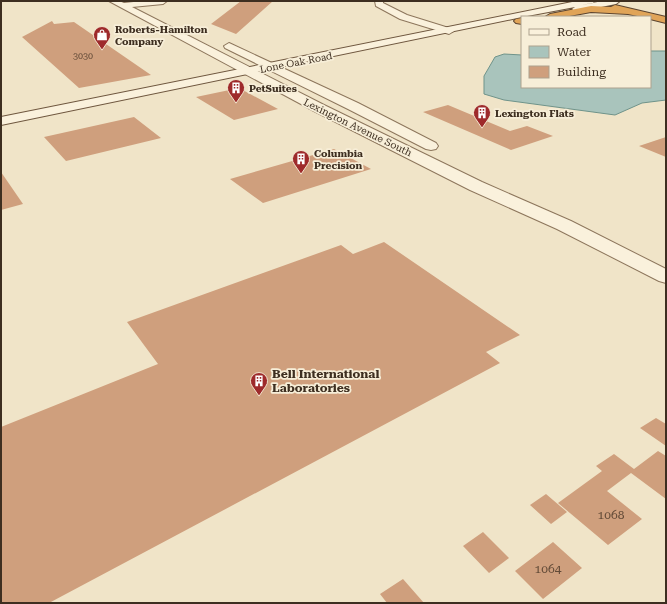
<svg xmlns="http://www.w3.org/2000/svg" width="667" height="604" font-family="'Roboto Serif',serif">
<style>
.water{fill:#a9c4bc;stroke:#6f938a}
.building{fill:#cf9f7d}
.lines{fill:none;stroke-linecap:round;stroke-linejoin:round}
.tertiary-casing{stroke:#8d765c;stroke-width:2}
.secondary-casing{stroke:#6f573f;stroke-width:2}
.motorway-casing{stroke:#5b4430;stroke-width:2}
.tertiary{fill:#faf1dc;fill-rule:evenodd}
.secondary{fill:#faf1dc;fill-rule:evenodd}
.motorway{fill:#e0a458;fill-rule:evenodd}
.labels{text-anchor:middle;stroke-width:3.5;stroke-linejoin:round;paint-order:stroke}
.far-number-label{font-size:9px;fill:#624a37}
.far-poi-label{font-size:10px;font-weight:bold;fill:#3d2e20;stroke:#f7eed8;text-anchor:start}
.far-street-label{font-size:10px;fill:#3d2e20;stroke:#f7eed8}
.poi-label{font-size:12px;font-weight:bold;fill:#3d2e20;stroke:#f7eed8;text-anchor:start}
.near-number-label{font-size:12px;fill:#624a37}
</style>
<rect width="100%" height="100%" fill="#f0e4c8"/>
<!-- water -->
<path class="water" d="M650,51H666V100L642,103L615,115L504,100L484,94V76L495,57L504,54L522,55V87H650Z"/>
<!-- building -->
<path class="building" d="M241,1H273L236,34L211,24Z
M52,21L54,24L74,22L151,75L79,88L22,37Z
M239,88L278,109L234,120L196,97Z
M448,105L510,131L527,126L553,136L511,150L423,112Z
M134,117L161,138L66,161L44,137Z
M666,137V157L639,146Z
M334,149L371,169L263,203L230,179Z
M1,172L23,204L1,210Z
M384,242L520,335L486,352L500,363L49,603H1V427L158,364L127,322L341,245L353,254Z
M656,418L666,424V446L640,428Z
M658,451L666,456V499L631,473L607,491L642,519L608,545L558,503L602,471L596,466L614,454L634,469Z
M546,494L567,512L551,524L530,505Z
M483,532L509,558L489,573L463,546Z
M553,542L582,568L543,599L515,571Z
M403,579L424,603H387L380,594Z"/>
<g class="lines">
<defs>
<path id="tertiary" d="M109,1H119L124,3L143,1H167L163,4L132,7L324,105L482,182L571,221L666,269V283L659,281L557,229L470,190L314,111Z
M375,1H383V3L407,15L452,29L454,31L449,34L400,19L376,6Z
M229,43L358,103L436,143L438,146L436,149L431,150L426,149L348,109L225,48L224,46Z"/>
<path id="secondary" d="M577,1H594L593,3L581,5L603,1H620L616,4L576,12L572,9L575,7L522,17L1,125V117Z"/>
<path id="motorway" d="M615,5L666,17V23L650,19V17H642L628,14L591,12L564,17H545L550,14L591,6L611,7Z
M522,18V24L516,23L514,21L516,19Z"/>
</defs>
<!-- tertiary casing -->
<use href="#tertiary" class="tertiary-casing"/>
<!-- secondary casing -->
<use href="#secondary" class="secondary-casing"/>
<!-- motorway casing -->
<use href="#motorway" class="motorway-casing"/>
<!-- tertiary -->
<use href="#tertiary" class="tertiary"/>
<!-- secondary -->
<use href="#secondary" class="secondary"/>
<!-- motorway -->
<use href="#motorway" class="motorway"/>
</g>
<!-- icons -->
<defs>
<symbol id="shop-pin" viewBox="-11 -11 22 30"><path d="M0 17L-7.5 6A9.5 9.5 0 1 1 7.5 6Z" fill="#9e2a2b" stroke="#f7eed8"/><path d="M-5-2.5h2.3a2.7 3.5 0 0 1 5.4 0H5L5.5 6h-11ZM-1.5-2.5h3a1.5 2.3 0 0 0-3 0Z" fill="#fff"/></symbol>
<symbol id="building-pin" viewBox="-11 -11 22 30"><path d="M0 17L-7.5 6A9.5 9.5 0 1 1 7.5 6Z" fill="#9e2a2b" stroke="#f7eed8"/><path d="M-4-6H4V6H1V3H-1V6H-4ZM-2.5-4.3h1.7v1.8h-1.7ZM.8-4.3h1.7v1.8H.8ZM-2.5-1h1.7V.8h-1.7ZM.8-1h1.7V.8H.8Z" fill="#fff"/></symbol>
</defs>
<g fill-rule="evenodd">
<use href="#shop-pin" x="92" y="25" width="20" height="27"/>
<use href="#building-pin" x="226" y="78" width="20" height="27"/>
<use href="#building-pin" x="472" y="103" width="20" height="27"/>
<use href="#building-pin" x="291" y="149" width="20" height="27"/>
<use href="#building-pin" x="249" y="371" width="20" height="27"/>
</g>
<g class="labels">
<!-- far-number labels -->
<g class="far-number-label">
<text x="83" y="59">3030</text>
</g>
<!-- far-poi labels -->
<g class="far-poi-label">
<text x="115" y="33">Roberts-Hamilton<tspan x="115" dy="12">Company</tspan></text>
<text x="249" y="92">PetSuites</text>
<text x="495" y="117">Lexington Flats</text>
<text x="314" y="157">Columbia<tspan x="314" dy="12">Precision</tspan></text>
</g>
<!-- far-street labels -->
<g class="far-street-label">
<text transform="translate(296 62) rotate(-11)" y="4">Lone Oak Road</text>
<text transform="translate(358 127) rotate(26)" y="4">Lexington Avenue South</text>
</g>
<!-- poi labels -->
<g class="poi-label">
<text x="272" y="378">Bell International<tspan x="272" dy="14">Laboratories</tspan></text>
</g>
<!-- near-number labels -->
<g class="near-number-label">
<text x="611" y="519">1068</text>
<text x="548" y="573">1064</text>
</g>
</g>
<!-- border -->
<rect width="667" height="604" fill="none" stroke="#3d2e20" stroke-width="4"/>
<!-- legend -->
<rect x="521" y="16" width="130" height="72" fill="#f7eed8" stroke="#ada18e"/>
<rect x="529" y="29" width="20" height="6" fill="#faf1dc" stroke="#ada18e"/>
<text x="557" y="36" font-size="12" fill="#3d2e20">Road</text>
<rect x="529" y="46" width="20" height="12" fill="#a9c4bc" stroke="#ada18e"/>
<text x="557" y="56" font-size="12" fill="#3d2e20">Water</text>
<rect x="529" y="66" width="20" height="12" fill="#cf9f7d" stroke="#ada18e"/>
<text x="557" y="76" font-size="12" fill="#3d2e20">Building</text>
</svg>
